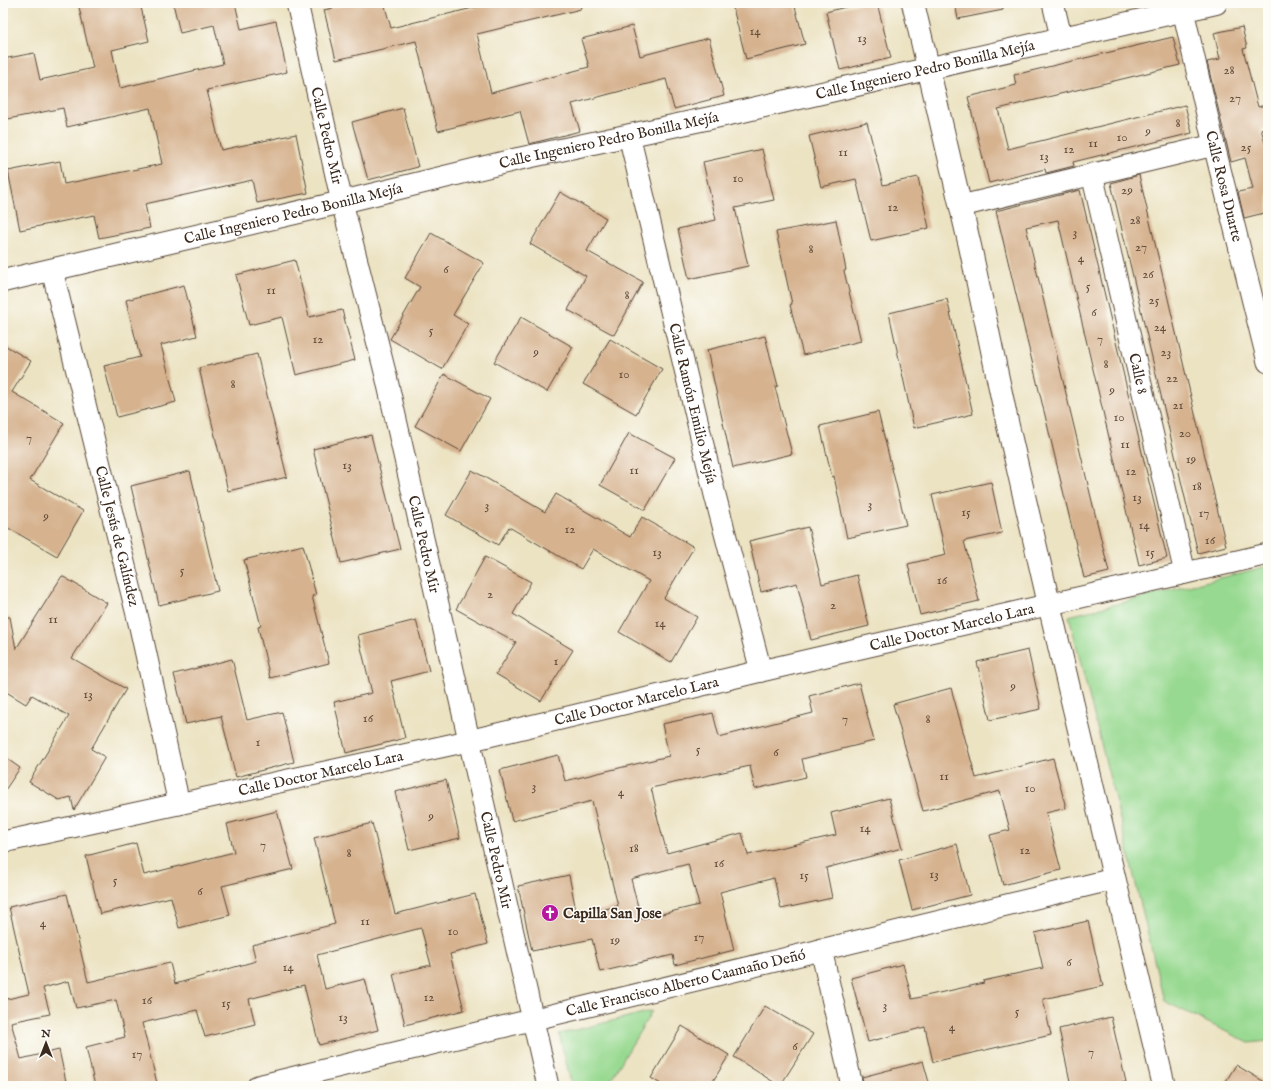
<svg xmlns="http://www.w3.org/2000/svg" width="1271" height="1089" font-family="'IM FELL English',serif">
<style>
.green{fill:#97d990;stroke:#698257}
.building{fill:#d6b28f;fill-rule:evenodd}
.lines{fill:none;stroke-linecap:round;stroke-linejoin:round}
.minor-casing{stroke:#564637;stroke-width:23}
.tertiary-casing{stroke:#564637;stroke-width:24}
.minor{stroke:#fff;stroke-width:21}
.tertiary{stroke:#fff;stroke-width:22}
.labels{text-anchor:middle;stroke-width:3;stroke-linejoin:round;paint-order:stroke}
.number-label{font-size:13px;fill:#624c3a}
.street-label{font-size:15px;fill:#3b2a1e;stroke:#fdfcf7}
.poi-label{font-size:15px;font-weight:bold;fill:#3b2a1e;stroke:#fdfcf7;text-anchor:start}
</style>
<rect width="100%" height="100%" fill="#fdfcf7"/>
<filter id="ink" filterUnits="userSpaceOnUse"><feTurbulence type="fractalNoise" baseFrequency=".025" numOctaves="2"/><feDisplacementMap in="SourceGraphic" scale="8" xChannelSelector="R" yChannelSelector="G"/><feConvolveMatrix kernelMatrix="1 2 1 2 8 2 1 2 1" color-interpolation-filters="sRGB"/></filter>
<filter id="wash" filterUnits="userSpaceOnUse"><feTurbulence type="fractalNoise" baseFrequency=".012" numOctaves="4" result="noise"/><feDisplacementMap in="SourceGraphic" scale="16" xChannelSelector="R" yChannelSelector="G"/><feGaussianBlur stdDeviation="0.9" result="paint"/><feColorMatrix in="noise" values="0 0 0 0 0 0 0 0 0 0 0 0 0 0 0 0 0 1.4 0 .05"/><feComposite in="paint" operator="in"/></filter>
<g filter="url(#wash)">
<rect width="100%" height="100%" fill="#ece3c3"/>
<!-- green -->
<path class="green" d="M1268,566V1041L1249,1043L1164,1001L1125,839L1069,616Z
M652,1011L607,1086H572L559,1034Z"/>
<g id="blocks">
<!-- building -->
<path class="building" d="M78,3H140L149,41L112,50L120,88L223,64L214,25L180,33L173,3H235L241,29L276,21L287,72L207,90L221,150L296,134L308,193L257,203L252,180L145,204L150,228L99,238L94,215L20,230L8,171L60,161L64,184L162,164L150,108L67,127L63,108L3,120V59L34,53L40,80L93,68Z
M354,3H384L391,28L493,3H580L581,9L477,34L491,93L589,67L581,39L632,26L640,56L709,38L724,96L674,109L666,79L572,104L580,131L529,144L520,111L438,131L416,41L336,60L324,10Z
M753,3H794L805,44L746,59L733,8Z
M861,3H877L891,58L840,70L826,12Z
M955,3H1002L1003,10L958,19Z
M1242,27L1247,48L1243,49L1258,107L1265,105L1268,118V127L1261,129L1268,153V212L1244,218L1238,192L1253,189L1245,158L1231,162L1207,62L1220,59L1214,33Z
M1173,37L1180,65L998,109L1008,149L1185,105L1192,133L1073,162L1074,166L1046,173L1045,169L989,183L968,97L1016,85L1014,75Z
M403,108L418,167L368,180L352,122Z
M867,122L883,185L918,177L929,228L871,241L856,179L821,187L809,136Z
M762,149L774,200L735,208L748,266L689,279L678,229L716,220L703,162Z
M1139,175L1226,546L1198,553L1111,183Z
M1080,190L1167,558L1139,565L1058,220L1026,227L1109,572L1084,578L996,211Z
M560,192L606,218L587,251L643,282L614,335L568,310L586,276L530,244Z
M836,220L846,270L844,271L861,341L803,355L790,305L792,304L776,232Z
M431,233L484,263L453,315L468,324L442,369L390,339L420,287L405,278Z
M295,260L309,317L342,310L355,360L296,375L282,317L249,325L236,275Z
M184,285L197,336L161,345L176,402L117,417L104,366L140,357L126,300Z
M947,299L973,414L914,428L889,313Z
M521,317L573,347L547,392L494,362Z
M765,336L778,386L775,387L792,454L733,468L707,350Z
M610,339L662,369L636,414L583,384Z
M3,344L31,361L12,392L64,423L30,480L83,511L57,556L3,525Z
M257,354L287,477L228,491L199,368Z
M444,374L490,399L461,451L415,426Z
M878,412L906,525L847,538L834,476L832,477L820,426Z
M629,433L675,458L645,510L600,485Z
M371,435L400,549L341,563L313,449Z
M472,470L545,512L556,494L630,537L642,517L694,547L664,598L697,617L671,662L619,632L649,581L593,549L581,569L509,527L498,545L446,515Z
M190,471L218,591L159,605L131,486Z
M991,482L1002,533L964,541L979,601L920,615L908,564L946,555L932,495Z
M808,527L822,584L857,575L869,626L811,640L797,583L761,592L749,541Z
M303,545L316,595L312,596L329,663L270,678L258,627L261,626L244,560Z
M485,557L531,582L513,614L573,650L541,701L496,674L516,642L456,609Z
M62,576L107,603L72,658L126,689L91,749L105,757L74,810L71,797L59,800L29,782L69,716L32,695L26,704L3,690V617H10L16,649Z
M416,620L429,671L391,681L405,738L346,753L334,702L372,693L358,635Z
M1028,650L1041,709L990,720L977,662Z
M232,659L247,720L282,712L294,762L236,777L221,716L186,724L174,674Z
M859,683L874,741L802,759L806,777L755,789L750,766L651,788L657,812H656L667,853L742,833L748,855L836,835L831,813L889,798L902,848L826,868L832,898L781,909L774,878L720,892L734,950L675,965L673,955L600,972L592,939L532,951L518,886L569,875L577,916L618,906L592,801L512,821L500,770L558,755L565,781L669,756L662,724L713,713L719,737L813,713L809,696ZM688,864L699,905L641,919L631,879Z
M951,688L976,778L1053,758L1066,808L1046,813L1061,870L1003,885L990,835L1010,830L1000,791L923,811L893,704Z
M3,756L20,768L3,793Z
M446,780L460,838L409,850L395,792Z
M277,811L293,869L222,886L230,915L179,928L171,897L100,914L86,856L136,843L144,875L234,852L227,824Z
M372,823L395,914L475,894L488,944L450,954L464,1010L405,1025L393,974L431,965L421,928L317,955L325,989L365,979L378,1030L319,1045L304,985L249,999L255,1024L205,1037L197,1010L142,1023L157,1083L143,1086H95L86,1047L125,1037L116,1000L76,1008L69,981L43,988L50,1014L11,1022L21,1059L59,1050L67,1086H5L3,1077V1000L29,994L9,907L67,894L88,982L170,963L175,984L256,961L252,945L335,924L314,838Z
M957,844L970,895L912,910L899,860Z
M1088,921L1103,986L1043,999L1051,1035L933,1062L925,1027L868,1042L851,978L903,964L912,999L984,983L983,981L1043,968L1035,933Z
M765,1006L813,1034L780,1086L734,1057Z
M1111,1017L1126,1082L1109,1086H1071L1059,1029Z
M682,1026L729,1055L710,1086H664L651,1078Z
M923,1061L930,1086H864L862,1077Z
M1236,1065L1268,1084V1086H1223Z"/>
</g>
</g>
<g filter="url(#ink)">
<use href="#blocks" fill-opacity="0" stroke="#564637" stroke-width="1"/>
<g class="lines">
<defs>
<g id="minor">
<path id="s1" d="M297,3L342,202L386,376L548,1086"/>
<path d="M1053,3L1061,37"/>
<path id="s2" d="M1183,10L1214,145L1268,362"/>
<path id="s3" d="M629,135L715,495L761,671"/>
<path id="s4" d="M1092,174L1185,573"/>
<path d="M961,206L1214,145"/>
<path id="s5" d="M52,270L140,627L179,804"/>
<path id="s6" d="M3,842L468,741L761,671L1268,554"/>
<path d="M821,949L852,1086"/>
<path id="s7" d="M258,1086L1114,879"/>
</g>
<g id="tertiary">
<path d="M913,3L970,246L1008,426L1049,604L1164,1086"/>
<path id="s8" d="M3,281L342,202L518,159L743,111L1216,3"/>
</g>
</defs>
<!-- minor casing -->
<use href="#minor" class="minor-casing"/>
<!-- tertiary casing -->
<use href="#tertiary" class="tertiary-casing"/>
<!-- minor -->
<use href="#minor" class="minor"/>
<!-- tertiary -->
<use href="#tertiary" class="tertiary"/>
</g>
</g>
<!-- icons -->
<defs>
<symbol id="church-disc" viewBox="-11 -11 22 22"><circle r="9.5" fill="#b5179e" stroke="#fdfcf7"/><path d="M-1.2-6h2.4v3.5h3.3v2.4h-3.3V6h-2.4V-.1h-3.3v-2.4h3.3Z" fill="#fff"/></symbol>
</defs>
<g fill-rule="evenodd">
<use href="#church-disc" x="540" y="903" width="20" height="20"/>
</g>
<g class="labels">
<!-- number labels -->
<g class="number-label">
<text x="755" y="35">14</text>
<text x="862" y="42">13</text>
<text x="1229" y="74">28</text>
<text x="1235" y="102">27</text>
<text x="1178" y="127">8</text>
<text x="1148" y="135">9</text>
<text x="1122" y="141">10</text>
<text x="1093" y="147">11</text>
<text x="1246" y="151">25</text>
<text x="1069" y="153">12</text>
<text x="843" y="156">11</text>
<text x="1044" y="160">13</text>
<text x="738" y="182">10</text>
<text x="1127" y="194">29</text>
<text x="893" y="211">12</text>
<text x="1135" y="224">28</text>
<text x="1075" y="236">3</text>
<text x="1141" y="251">27</text>
<text x="811" y="253">8</text>
<text x="1081" y="262">4</text>
<text x="446" y="273">6</text>
<text x="1148" y="278">26</text>
<text x="1088" y="290">5</text>
<text x="271" y="294">11</text>
<text x="627" y="299">8</text>
<text x="1154" y="304">25</text>
<text x="1094" y="316">6</text>
<text x="1160" y="331">24</text>
<text x="431" y="334">5</text>
<text x="318" y="343">12</text>
<text x="1100" y="343">7</text>
<text x="536" y="356">9</text>
<text x="1166" y="356">23</text>
<text x="1106" y="368">8</text>
<text x="624" y="378">10</text>
<text x="1172" y="382">22</text>
<text x="233" y="388">8</text>
<text x="1112" y="394">9</text>
<text x="1178" y="409">21</text>
<text x="1119" y="421">10</text>
<text x="1185" y="437">20</text>
<text x="29" y="442">7</text>
<text x="1125" y="448">11</text>
<text x="1191" y="463">19</text>
<text x="347" y="469">13</text>
<text x="634" y="474">11</text>
<text x="1131" y="475">12</text>
<text x="1197" y="490">18</text>
<text x="1137" y="501">13</text>
<text x="870" y="508">3</text>
<text x="487" y="509">3</text>
<text x="966" y="516">15</text>
<text x="1204" y="517">17</text>
<text x="46" y="520">9</text>
<text x="1144" y="529">14</text>
<text x="570" y="533">12</text>
<text x="1210" y="544">16</text>
<text x="657" y="556">13</text>
<text x="1150" y="556">15</text>
<text x="182" y="574">5</text>
<text x="942" y="584">16</text>
<text x="490" y="598">2</text>
<text x="833" y="609">2</text>
<text x="53" y="623">11</text>
<text x="660" y="627">14</text>
<text x="556" y="665">1</text>
<text x="1013" y="690">9</text>
<text x="88" y="698">13</text>
<text x="368" y="722">16</text>
<text x="845" y="723">7</text>
<text x="928" y="723">8</text>
<text x="258" y="746">1</text>
<text x="698" y="753">5</text>
<text x="776" y="756">6</text>
<text x="944" y="780">11</text>
<text x="534" y="790">3</text>
<text x="1030" y="792">10</text>
<text x="621" y="796">4</text>
<text x="431" y="820">9</text>
<text x="865" y="832">14</text>
<text x="263" y="849">7</text>
<text x="634" y="852">18</text>
<text x="1025" y="854">12</text>
<text x="349" y="857">8</text>
<text x="719" y="867">16</text>
<text x="934" y="878">13</text>
<text x="804" y="879">15</text>
<text x="115" y="884">5</text>
<text x="200" y="895">6</text>
<text x="365" y="925">11</text>
<text x="43" y="927">4</text>
<text x="453" y="935">10</text>
<text x="699" y="941">17</text>
<text x="615" y="944">19</text>
<text x="1069" y="966">6</text>
<text x="288" y="971">14</text>
<text x="429" y="1001">12</text>
<text x="147" y="1004">16</text>
<text x="226" y="1007">15</text>
<text x="885" y="1009">3</text>
<text x="1017" y="1015">5</text>
<text x="343" y="1021">13</text>
<text x="952" y="1031">4</text>
<text x="795" y="1050">6</text>
<text x="1091" y="1056">7</text>
<text x="137" y="1058">17</text>
</g>
<!-- street labels -->
<g class="street-label">
<text dy="5" stroke="none"><textPath href="#s8" startOffset="946">Calle Ingeniero Pedro Bonilla Mejía</textPath></text>
<text dy="5" stroke="none"><textPath href="#s1" startOffset="136">Calle Pedro Mir</textPath></text>
<text dy="5" stroke="none"><textPath href="#s8" startOffset="622">Calle Ingeniero Pedro Bonilla Mejía</textPath></text>
<text dy="5" stroke="none"><textPath href="#s2" startOffset="181">Calle Rosa Duarte</textPath></text>
<text dy="5" stroke="none"><textPath href="#s8" startOffset="298">Calle Ingeniero Pedro Bonilla Mejía</textPath></text>
<text dy="5" stroke="none"><textPath href="#s4" startOffset="205">Calle 8</textPath></text>
<text dy="5" stroke="none"><textPath href="#s3" startOffset="276">Calle Ramón Emilio Mejía</textPath></text>
<text dy="5" stroke="none"><textPath href="#s5" startOffset="274">Calle Jesús de Galíndez</textPath></text>
<text dy="5" stroke="none"><textPath href="#s1" startOffset="556">Calle Pedro Mir</textPath></text>
<text dy="5" stroke="none"><textPath href="#s6" startOffset="973">Calle Doctor Marcelo Lara</textPath></text>
<text dy="5" stroke="none"><textPath href="#s6" startOffset="649">Calle Doctor Marcelo Lara</textPath></text>
<text dy="5" stroke="none"><textPath href="#s6" startOffset="325">Calle Doctor Marcelo Lara</textPath></text>
<text dy="5" stroke="none"><textPath href="#s1" startOffset="880">Calle Pedro Mir</textPath></text>
<text dy="5" stroke="none"><textPath href="#s7" startOffset="440">Calle Francisco Alberto Caamaño Deñó</textPath></text>
</g>
<!-- poi labels -->
<g class="poi-label">
<text x="563" y="918">Capilla San Jose</text>
</g>
</g>
<!-- margin -->
<rect width="1271" height="1089" fill="none" stroke="#fdfcf7" stroke-width="16"/>
<!-- north arrow -->
<g transform="translate(46 1043)" stroke="#fdfcf7" stroke-width="3" paint-order="stroke">
<path d="M0-3L7 15L0 10L-7 15Z" fill="#3b2a1e"/>
<text y="-6" font-size="11" font-weight="bold" text-anchor="middle" fill="#3b2a1e">N</text>
</g>
</svg>
